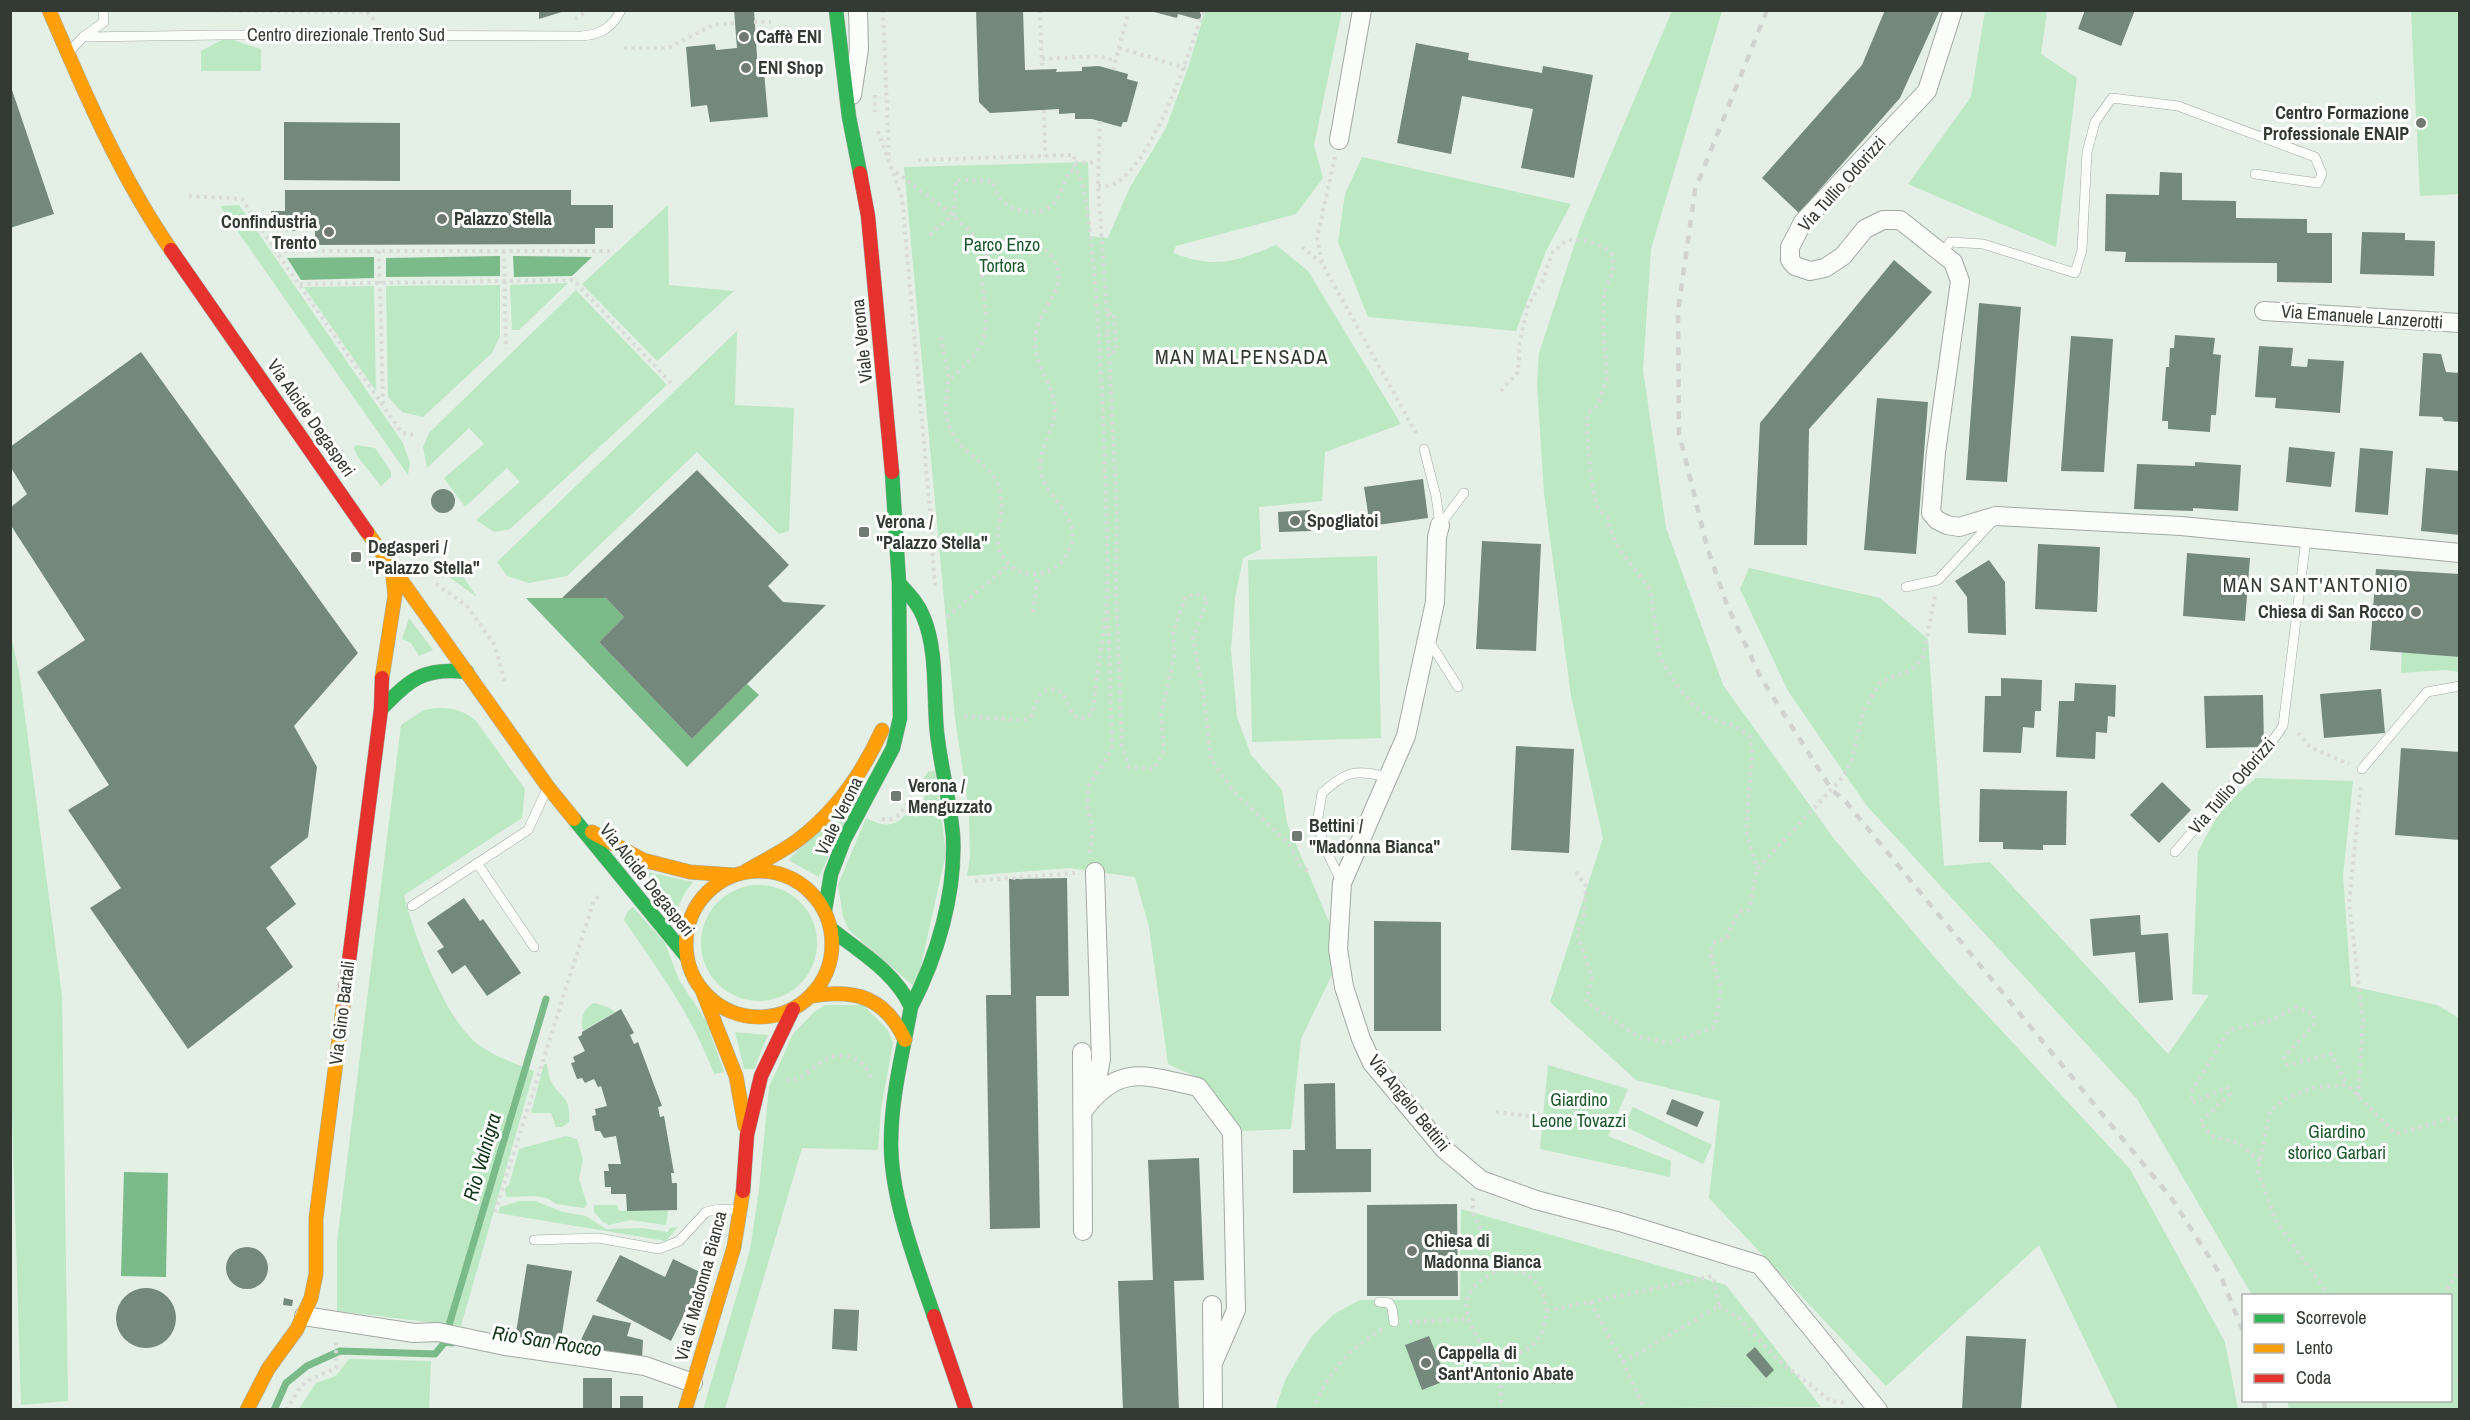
<svg xmlns="http://www.w3.org/2000/svg" width="2470" height="1420" font-family="'Archivo Narrow',sans-serif">
<style>
.green{fill:#bce8c3}
.water{fill:#7bba89}
.lines{fill:none;stroke-linecap:round;stroke-linejoin:round}
.stream{stroke:#7bba89;stroke-width:7}
.building{fill:#74887b}
.lane-casing{stroke:#a1a9a2;stroke-width:10}
.street-casing{stroke:#a1a9a2;stroke-width:20}
.fast-casing{stroke:#a1a9a2;stroke-width:15}
.slow-casing{stroke:#a1a9a2;stroke-width:15}
.jam-casing{stroke:#a1a9a2;stroke-width:15}
.path{stroke:#d8dbd8;stroke-width:4;stroke-dasharray:3 4.5;stroke-linecap:butt}
.lane{stroke:#fbfdfb;stroke-width:9}
.street{stroke:#fbfdfb;stroke-width:18}
.fast{stroke:#30b455;stroke-width:14}
.slow{stroke:#ff9f0a;stroke-width:14}
.jam{stroke:#e5322d;stroke-width:14}
.rail{stroke:#d0d3d0;stroke-width:4.5;stroke-dasharray:8 8;stroke-linecap:butt}
.poi-dot{fill:#707972;stroke:#fff;stroke-width:2}
.labels{text-anchor:middle;stroke-width:6;stroke-linejoin:round;paint-order:stroke}
.street-label{font-size:18px;fill:#323a33;stroke:#fff}
.poi-label{font-size:18px;font-weight:bold;fill:#323a33;stroke:#fff;text-anchor:start}
.park-label{font-size:18px;fill:#1a572a;stroke:#fff}
.neighbourhood-label{font-size:20px;letter-spacing:1.5px;fill:#323a33;stroke:#fff}
.water-label{font-size:20px;font-style:italic;fill:#12351a;stroke:#fff}
</style>
<rect width="100%" height="100%" fill="#e4efe6"/>
<!-- green -->
<path class="green" d="M1205,11H1342L1314,145L1323,178L1296,214L1176,246L1173,253C1216,269 1235,262 1276,245L1308,271L1401,424L1325,452L1322,501L1259,507L1261,549L1243,558L1235,598L1231,649L1237,717L1251,755L1282,790L1287,823L1329,922L1338,962L1301,1039L1291,1129L1240,1131L1199,1078L1168,1064L1149,927L1135,877L1069,868L967,876L970,857L969,812L955,718L904,167L1088,162L1090,236L1108,238L1129,189L1166,128L1189,65Z
M1672,11H1722L1651,249L1643,370L1666,528L1723,685L1834,839L1949,974L2130,1169L2225,1342L2238,1409H2118L2039,1245L1886,1386L1709,1198L1720,1101L1636,1080L1550,1002L1603,838L1571,696L1544,493L1537,384L1539,353L1581,225Z
M1985,11H2047L2041,54L2077,78L2056,247L1908,184L1971,97Z
M2411,11H2459V194L2420,196Z
M222,40H233L261,49V71H201V51Z
M1362,157L1571,204L1546,251L1516,331L1368,317L1338,242L1345,194Z
M239,205L403,443L410,463L408,475L220,206Z
M668,205L669,285L734,291L657,361L582,284Z
M568,283L519,330H512L510,285Z
M500,285V336L492,353L423,417L402,412L388,397L386,286Z
M374,286L376,391L304,287Z
M576,290L667,385L510,529L494,532L476,520L520,482L507,468L465,507L444,478L484,444L469,428L427,468L423,447L429,433Z
M737,331L735,405L794,408L789,531L779,534L697,452L567,576L529,583L507,576L497,562Z
M356,445L375,448L391,472V477L381,486L357,456L354,448Z
M1377,556L1381,738L1252,742L1248,560Z
M447,561L453,562L477,597L446,575L440,569L442,564Z
M1749,568L1880,598L1928,639L1944,866L1990,862L2168,1054L2209,995L2192,994L2198,851L2223,806L2256,778L2353,781L2343,876L2351,986L2437,1005L2459,1018V1409H2289L2287,1401L2450,1400V1296L2252,1295L2137,1099L1867,806L1788,691L1740,589Z
M409,618L433,650L419,656L411,643L402,639Z
M10,632L19,671L62,996L68,1401L21,1405L10,1049Z
M2402,652L2459,657V672L2446,670L2401,673Z
M437,708C453,708 463,710 476,721L525,789L522,818L404,895C414,936 447,1026 483,1048C498,1058 517,1064 534,1071L461,1326L337,1311V1242L401,725L424,710Z
M935,771L946,853L916,988L849,930L843,916L838,885L866,818C882,826 895,829 907,813L916,817L930,783L923,780L928,772Z
M846,806L850,810L819,877L790,861L789,859Z
M643,871L693,882L686,891L675,912H669L639,878Z
M701 943a58 58 0 1 1 116 0a58 58 0 1 1-116 0Z
M633,907L665,943L679,980L706,1021L724,1072L714,1074C692,1015 659,971 624,920L627,912Z
M594,1003L608,1007L615,1012L583,1031C580,1019 583,1009 594,1003Z
M825,1005H863L888,1030L893,1043L881,1109L878,1150L802,1148L725,1409L703,1410L750,1250L759,1190L769,1087L793,1034L814,1012Z
M735,1032L768,1035L754,1069H744Z
M544,1064H547C548,1070 549,1078 552,1083C563,1102 570,1094 569,1122L562,1127H556L551,1113H531Z
M1548,1065L1628,1089L1608,1136L1671,1161L1670,1177L1540,1149Z
M1633,1107L1712,1145L1703,1164L1624,1126Z
M566,1136L577,1139L583,1160L579,1179L587,1204L584,1208L556,1204L547,1198L534,1196L506,1197L505,1189L509,1185L519,1149Z
M519,1201H535L563,1212L586,1216L606,1229L642,1228L668,1232L670,1228L678,1227L666,1241L498,1213L500,1207Z
M594,1205H617L619,1211L668,1210L666,1225L630,1220L609,1225L603,1222L594,1212Z
M1461,1209L1726,1285L1821,1407L1275,1410L1286,1378L1312,1336L1334,1314L1360,1300H1460Z
M349,1359L431,1361L429,1409H299L316,1383L336,1376Z"/>
<!-- water -->
<path class="water" d="M500,256V276L386,277V258Z
M513,256L592,257L572,276L514,277Z
M374,257V278L301,280L287,258Z
M526,598H606L624,617L599,642L692,739L747,684L759,695L687,767Z
M124,1172L168,1173L166,1277L121,1276Z"/>
<g class="lines">
<!-- stream -->
<path class="stream" d="M449,1325L546,999
M274,1410L286,1383L307,1366L340,1351L435,1354L445,1342L452,1343"/>
</g>
<!-- building -->
<path class="building" d="M539,10H568L539,19Z
M734,10H754L758,72H764L768,117L710,122L707,105L691,107L686,47L715,44L716,50L737,48Z
M976,10H1023L1025,70L1057,69L1056,72L1082,71V67L1099,66L1128,74L1127,79L1138,82L1127,122H1123L1121,127L1092,119H1075V113L1059,114V109L990,113L979,102Z
M1202,10L1200,20L1178,14L1177,18L1150,11Z
M1885,10H1940L1900,98L1799,213L1762,178L1862,65Z
M2085,10H2135L2121,46L2078,29Z
M1416,43L1469,53L1468,60L1542,73L1543,66L1593,75L1574,178L1521,168L1533,109L1462,96L1451,154L1397,143Z
M10,84L54,214L10,228Z
M284,122L400,123V181L284,180Z
M2160,172L2182,173V200L2236,201V218L2307,219V233H2332V283L2277,282V263L2125,262L2126,252L2105,251L2106,194L2159,195Z
M285,190H571V205H613V228H595V244L315,245V231H271V211H285Z
M2362,232L2405,233V240L2435,241L2434,276L2360,274Z
M1894,260L1932,292L1809,429L1807,545H1754L1760,423Z
M1979,303L2021,307L2007,482L1966,480Z
M2175,335L2215,338L2213,354L2221,355L2216,415H2211L2210,432L2168,429V421H2162L2166,367H2169L2170,348H2174Z
M2071,336L2113,339L2104,472L2061,471Z
M2259,346L2293,348L2291,366L2307,367L2308,359L2344,361L2340,413L2275,408L2276,398L2255,397Z
M141,352L358,653L294,726L317,767L308,837L270,867L296,904L266,928L293,967L188,1049L90,908L121,888L68,810L109,785L37,672L85,640L10,524V508L27,494L10,466V447Z
M2423,353L2441,354L2446,372L2460,373V422L2444,421L2442,417L2419,416Z
M1877,398L1928,402L1916,554L1864,550Z
M2289,447L2335,452L2331,487L2286,482Z
M2360,448L2393,451L2388,515L2355,512Z
M2195,462L2241,465L2238,511L2193,508V511L2134,509L2137,464L2195,466Z
M2426,468L2460,471V535L2421,531Z
M697,470L789,565L768,586L783,602L826,605L692,739L599,642L624,617L606,598H562Z
M1423,479L1428,518L1370,526L1364,487Z
M431 501a12 12 0 1 1 24 0a12 12 0 1 1-24 0Z
M1310,510L1311,531L1279,532L1278,512Z
M1482,541L1541,544L1536,651L1476,649Z
M2038,544L2100,547L2097,612L2035,609Z
M2187,553L2250,558L2245,621L2183,616Z
M1989,560L2005,582L2006,635L1968,633L1967,597L1955,581Z
M2376,569L2460,574V657L2370,650Z
M2001,678L2042,680L2041,711H2035L2034,728L2023,727L2021,753L1983,752L1985,696H2001Z
M2075,683L2116,685L2115,717L2108,716L2107,733L2096,732L2095,759L2056,757L2059,701H2074Z
M2381,689L2385,733L2324,738L2320,694Z
M2263,695L2264,747L2206,748L2204,696Z
M1516,746L1574,749L1569,853L1511,850Z
M2401,748L2460,752V840L2395,835Z
M2162,782L2191,810L2159,843L2130,815Z
M1980,789L2067,791L2066,845H2043V850L2003,849V842H1979Z
M1067,878L1069,996H1036L1040,1228L990,1229L986,995H1011L1009,879Z
M464,898L480,921L483,919L521,973L487,996L465,965L452,974L437,951L444,947L427,923Z
M2140,915L2141,935L2168,933L2173,1000L2139,1003L2135,952L2093,956L2090,919Z
M1374,921L1441,922V1031H1374Z
M621,1009L634,1033L630,1035L634,1044L638,1042L662,1106L658,1107L660,1117L664,1116L674,1173H671L672,1183H677V1210L627,1211L626,1194H611V1187H605L604,1171H609L608,1164H621L616,1136L604,1138L600,1131H595L592,1116L596,1115L595,1109L607,1106L601,1086L598,1087L594,1079L585,1083L582,1078L577,1079L571,1063L575,1062L573,1057L585,1051L578,1037L582,1035V1032Z
M1335,1083L1336,1149H1371V1192L1293,1193V1150H1305L1304,1084Z
M1672,1099L1704,1112L1697,1127L1666,1114Z
M1199,1158L1204,1280L1174,1281L1179,1410H1123L1118,1281L1153,1280L1148,1160Z
M1457,1204L1458,1296H1367V1205Z
M226 1268a21 21 0 1 1 42 0a21 21 0 1 1-42 0Z
M620,1255L665,1277L673,1259L704,1274L671,1341L596,1301Z
M527,1264L572,1271L560,1346L515,1339Z
M116 1318a30 30 0 1 1 60 0a30 30 0 1 1-60 0Z
M284,1298L293,1300L292,1306L283,1305Z
M834,1309L859,1310L857,1351L832,1349Z
M593,1315L631,1323L627,1336L643,1340L642,1359L575,1352Z
M1429,1336L1447,1380L1422,1390L1405,1345Z
M1966,1336L2026,1339L2021,1410H1962Z
M1755,1347L1774,1370L1766,1378L1746,1355Z
M583,1378H612V1410H583Z
M620,1396H643V1410H620Z"/>
<g class="lines">
<defs>
<path id="lane" d="M83,37L104,22L103,10
M70,51L83,37L221,35L581,36C600,35 612,28 621,10
M1943,254L1950,242L1983,244L2075,273L2082,250L2087,152L2095,122L2112,98L2178,106L2315,157L2322,174L2318,183L2255,174
M1424,449L1436,496L1440,525
M1440,525L1464,493
M1906,587L1938,580L1993,521
M1429,641L1458,687
M2362,769L2427,692L2460,686
M2175,852L2240,776L2259,760L2283,726L2306,539
M477,863L534,947
M1342,883L1327,852L1317,824L1322,793C1348,771 1353,769 1388,777
M412,906L528,830L547,789
M534,1240L598,1238L659,1249L679,1241L706,1212L719,1209L738,1210
M1379,1302L1389,1303L1392,1308L1394,1322"/>
<path id="street" d="M1953,10L1927,91L1803,222L1790,247V260L1795,266L1810,271L1825,268L1843,256L1865,229L1883,220H1900L1953,262L1960,281L1936,452L1931,513L1937,520L1947,525L1959,527L1996,516L2181,526L2460,553
M852,95L859,49L858,10
M1339,140L1362,10
M2264,311L2460,323
M1440,525L1437,537L1435,602L1406,736L1342,883L1338,949L1344,987L1361,1039L1372,1063L1444,1149L1481,1180L1536,1200L1620,1222L1760,1265L1878,1410
M1082,1052L1083,1231
M1094,1095L1101,1059L1095,872
M1083,1111C1119,1062 1146,1076 1198,1087L1232,1132L1236,1310L1213,1363
M1212,1305L1213,1410
M304,1316L414,1333L438,1332L505,1346L645,1366L693,1383"/>
<path id="fast" d="M836,10L849,117L860,173
M899,583C908,593 918,603 923,616C938,651 933,695 937,733C941,768 950,801 953,836C956,893 937,957 911,1007
M381,709C411,679 423,667 467,672
M574,819L687,957
M825,910L831,874L844,840L893,748L900,718L899,583L892,472
M831,929C860,952 895,972 911,1007C903,1052 891,1097 891,1143C891,1200 916,1263 934,1316"/>
<path id="slow" d="M49,10C85,94 119,174 171,250
M367,532L548,787L574,819
M382,678L395,595L392,568
M592,832L643,860L690,872L733,875
M746,871C763,861 782,852 798,840C835,812 863,772 882,730
M686 944a73 73 0 1 1 146 0a73 73 0 1 1-146 0Z
M702,990L736,1076L745,1126
M811,996C856,989 885,997 905,1040
M247,1410L268,1369L297,1329L311,1298L316,1274V1218L344,1000
M685,1410L734,1247L743,1191"/>
<path id="jam" d="M860,173L868,216L892,472
M171,250L367,532
M344,1000L381,709L382,678
M743,1191L747,1135L761,1076L793,1009
M934,1316L966,1410"/>
</defs>
<!-- lane casing -->
<use href="#lane" class="lane-casing"/>
<!-- street casing -->
<use href="#street" class="street-casing"/>
<!-- fast casing -->
<use href="#fast" class="fast-casing"/>
<!-- slow casing -->
<use href="#slow" class="slow-casing"/>
<!-- jam casing -->
<use href="#jam" class="jam-casing"/>
<!-- path -->
<path class="path" d="M172,10L367,12L374,20
M883,10L889,157
M1040,10L1042,69
M575,19L589,10
M754,22H771
M624,48H668L713,25L735,23
M1119,48L1186,68
M1042,59L1100,56L1115,61
M1113,70L1129,10
M875,95V112
M1044,110L1045,156
M1100,121L1098,186L1107,314L1114,313L1116,352L1109,353L1117,514L1116,592L1122,746L1129,767L1154,769L1164,750L1161,715L1174,657L1173,632L1186,596L1197,594L1208,599L1193,637L1204,697L1211,759L1233,791L1289,844L1301,866L1310,873
M878,131L902,198L933,545L932,549L935,586
M1335,157L1317,238L1322,263L1417,435
M918,160L1074,155L1075,169C1099,185 1109,545 1107,593C1106,632 1096,671 1093,711C1087,720 1077,722 1071,711C1063,695 1063,684 1041,692L1030,718L1023,720L960,716
M1075,163L1097,162
M890,167C925,196 961,215 987,253
M1098,186C1104,186 1111,186 1116,183C1154,160 1190,53 1203,10
M189,196L242,199L276,251L402,433L416,435
M930,235L954,214L956,180L992,181C995,186 996,193 1000,198C1011,213 1044,218 1055,202C1061,193 1065,181 1069,172L1075,169
M1302,247L1322,263
M277,251H610
M379,251L383,403
M504,251L506,349
M576,283L672,384
M300,284L578,280
M1107,314L1108,335
M1098,335H1108L1109,353
M941,337C943,352 949,368 948,382C947,400 942,413 951,430C969,467 1006,461 1001,515C999,527 995,540 1000,551C1014,585 1061,580 1071,545C1081,510 1036,495 1041,460C1043,441 1056,426 1055,408C1054,383 1033,365 1035,339C1038,301 1082,284 1042,246C1034,238 1014,238 1003,242C963,258 994,303 984,336C979,355 961,367 949,382
M1501,391L1518,372L1520,340L1528,306L1542,282L1553,252L1567,240C1585,239 1600,243 1613,255V271L1604,293L1603,325L1607,378L1598,405L1588,413C1585,429 1591,493 1598,508C1600,512 1605,515 1608,518L1609,527L1619,549L1650,589L1660,658L1678,687L1693,705L1713,720L1736,726L1750,737L1752,753L1746,831L1757,869
M436,584L467,606L495,646L505,682
M1033,612L1038,575
M947,617L1009,565
M2298,733L2310,747L2349,764
M882,819C903,824 910,796 919,779
M1090,853L1093,828L1087,806L1088,787L1112,749L1108,608
M1576,872L1586,886L1584,919L1577,933L1592,978L1586,1002L1639,1037L1669,1043L1715,1027L1721,989L1710,953L1713,943L1726,939L1739,911L1749,910L1757,869L1843,777L1852,759L1863,712L1881,681L1912,670L1923,657L1935,596
M975,881L1075,873
M786,1080C803,1081 810,1069 823,1061C843,1049 868,1059 871,1081
M2358,1096L2363,1021L2349,903L2361,784
M1496,1112L1543,1118
M2260,1161L2238,1143L2211,1136L2200,1122L2230,1094L2227,1087L2192,1103L2191,1092L2229,1030L2272,1020L2296,1007L2314,1014V1025L2284,1057L2287,1065L2331,1054L2347,1085
M1473,1198V1213L1499,1269
M495,1212L594,900L599,896
M1500,1269C1508,1270 1520,1270 1527,1275C1552,1291 1552,1331 1529,1348C1518,1356 1502,1355 1489,1358C1466,1317 1448,1295 1500,1269Z
M2329,1296L2276,1221L2258,1172L2270,1111L2285,1099L2315,1087L2347,1085L2396,1134L2451,1118L2460,1119
M2444,1296L2460,1267
M1590,1302L1623,1362L1645,1410
M1719,1306L1739,1318L1778,1360L1831,1401L1846,1403
M1547,1311L1713,1276
M1409,1322L1468,1319
M1501,1355V1410
M1623,1362L1719,1306L1713,1276
M2450,1378L2460,1380
M2442,1400L2444,1410
M286,1410L301,1386L311,1379L336,1368V1341
M1314,1410C1324,1375 1352,1347 1382,1329"/>
<!-- lane -->
<use href="#lane" class="lane"/>
<!-- street -->
<use href="#street" class="street"/>
<!-- fast -->
<use href="#fast" class="fast"/>
<!-- slow -->
<use href="#slow" class="slow"/>
<!-- jam -->
<use href="#jam" class="jam"/>
<!-- rail -->
<path class="rail" d="M1767,10L1695,190L1678,312L1679,433L1707,547L1727,605L1761,678L1832,790L1846,802L2172,1199L2220,1274L2244,1334
M2264,1400L2265,1410"/>
</g>
<!-- markers -->
<g class="poi-dot">
<circle cx="744" cy="37" r="6"/>
<circle cx="746" cy="68" r="6"/>
<circle cx="2421" cy="123" r="6"/>
<circle cx="442" cy="219" r="6"/>
<circle cx="329" cy="232" r="6"/>
<circle cx="1295" cy="521" r="6"/>
<rect x="858" y="526" width="12" height="12" rx="3"/>
<rect x="350" y="551" width="12" height="12" rx="3"/>
<circle cx="2416" cy="612" r="6"/>
<rect x="890" y="790" width="12" height="12" rx="3"/>
<rect x="1291" y="830" width="12" height="12" rx="3"/>
<circle cx="1412" cy="1251" r="6"/>
<circle cx="1426" cy="1363" r="6"/>
</g>
<g class="labels">
<!-- street labels -->
<g class="street-label">
<text x="346" y="41">Centro direzionale Trento Sud</text>
<text transform="translate(1842 184) rotate(-48)" y="6">Via Tullio Odorizzi</text>
<text transform="translate(2362 317) rotate(4)" y="6">Via Emanuele Lanzerotti</text>
<text transform="translate(862 341) rotate(-96)" y="6">Viale Verona</text>
<text transform="translate(311 418) rotate(55)" y="6">Via Alcide Degasperi</text>
<text transform="translate(2232 786) rotate(-49)" y="6">Via Tullio Odorizzi</text>
<text transform="translate(839 816) rotate(-64)" y="6">Viale Verona</text>
<text transform="translate(647 880) rotate(51)" y="6">Via Alcide Degasperi</text>
<text transform="translate(342 1013) rotate(-83)" y="6">Via Gino Bartali</text>
<text transform="translate(1409 1103) rotate(51)" y="6">Via Angelo Bettini</text>
<text transform="translate(701 1286) rotate(-75)" y="6">Via di Madonna Bianca</text>
</g>
<!-- poi labels -->
<g class="poi-label">
<text x="756" y="43">Caffè ENI</text>
<text x="758" y="74">ENI Shop</text>
<text x="2409" y="119" text-anchor="end">Centro Formazione<tspan x="2409" dy="21">Professionale ENAIP</tspan></text>
<text x="454" y="225">Palazzo Stella</text>
<text x="317" y="228" text-anchor="end">Confindustria<tspan x="317" dy="21">Trento</tspan></text>
<text x="1307" y="527">Spogliatoi</text>
<text x="876" y="528">Verona /<tspan x="876" dy="21">"Palazzo Stella"</tspan></text>
<text x="368" y="553">Degasperi /<tspan x="368" dy="21">"Palazzo Stella"</tspan></text>
<text x="2404" y="618" text-anchor="end">Chiesa di San Rocco</text>
<text x="908" y="792">Verona /<tspan x="908" dy="21">Menguzzato</tspan></text>
<text x="1309" y="832">Bettini /<tspan x="1309" dy="21">"Madonna Bianca"</tspan></text>
<text x="1424" y="1247">Chiesa di<tspan x="1424" dy="21">Madonna Bianca</tspan></text>
<text x="1438" y="1359">Cappella di<tspan x="1438" dy="21">Sant'Antonio Abate</tspan></text>
</g>
<!-- park labels -->
<g class="park-label">
<text x="1002" y="251">Parco Enzo<tspan x="1002" dy="21">Tortora</tspan></text>
<text x="1579" y="1106">Giardino<tspan x="1579" dy="21">Leone Tovazzi</tspan></text>
<text x="2337" y="1138">Giardino<tspan x="2337" dy="21">storico Garbari</tspan></text>
</g>
<!-- neighbourhood labels -->
<g class="neighbourhood-label">
<text x="1242" y="364">MAN MALPENSADA</text>
<text x="2316" y="592">MAN SANT'ANTONIO</text>
</g>
<!-- water labels -->
<g class="water-label">
<text transform="translate(482 1157) rotate(-74)" y="7">Rio Valnigra</text>
<text transform="translate(547 1341) rotate(9)" y="7">Rio San Rocco</text>
</g>
</g>
<!-- border -->
<rect width="2470" height="1420" fill="none" stroke="#323a33" stroke-width="24"/>
<!-- legend -->
<rect x="2242" y="1294" width="210" height="108" fill="#ffffff" stroke="#adb0ad" stroke-width="1.5"/>
<rect x="2254" y="1314" width="30" height="9" fill="#30b455" stroke="#adb0ad" stroke-width="1.5"/>
<text x="2296" y="1324" font-size="18" fill="#323a33">Scorrevole</text>
<rect x="2254" y="1344" width="30" height="9" fill="#ff9f0a" stroke="#adb0ad" stroke-width="1.5"/>
<text x="2296" y="1354" font-size="18" fill="#323a33">Lento</text>
<rect x="2254" y="1374" width="30" height="9" fill="#e5322d" stroke="#adb0ad" stroke-width="1.5"/>
<text x="2296" y="1384" font-size="18" fill="#323a33">Coda</text>
</svg>
